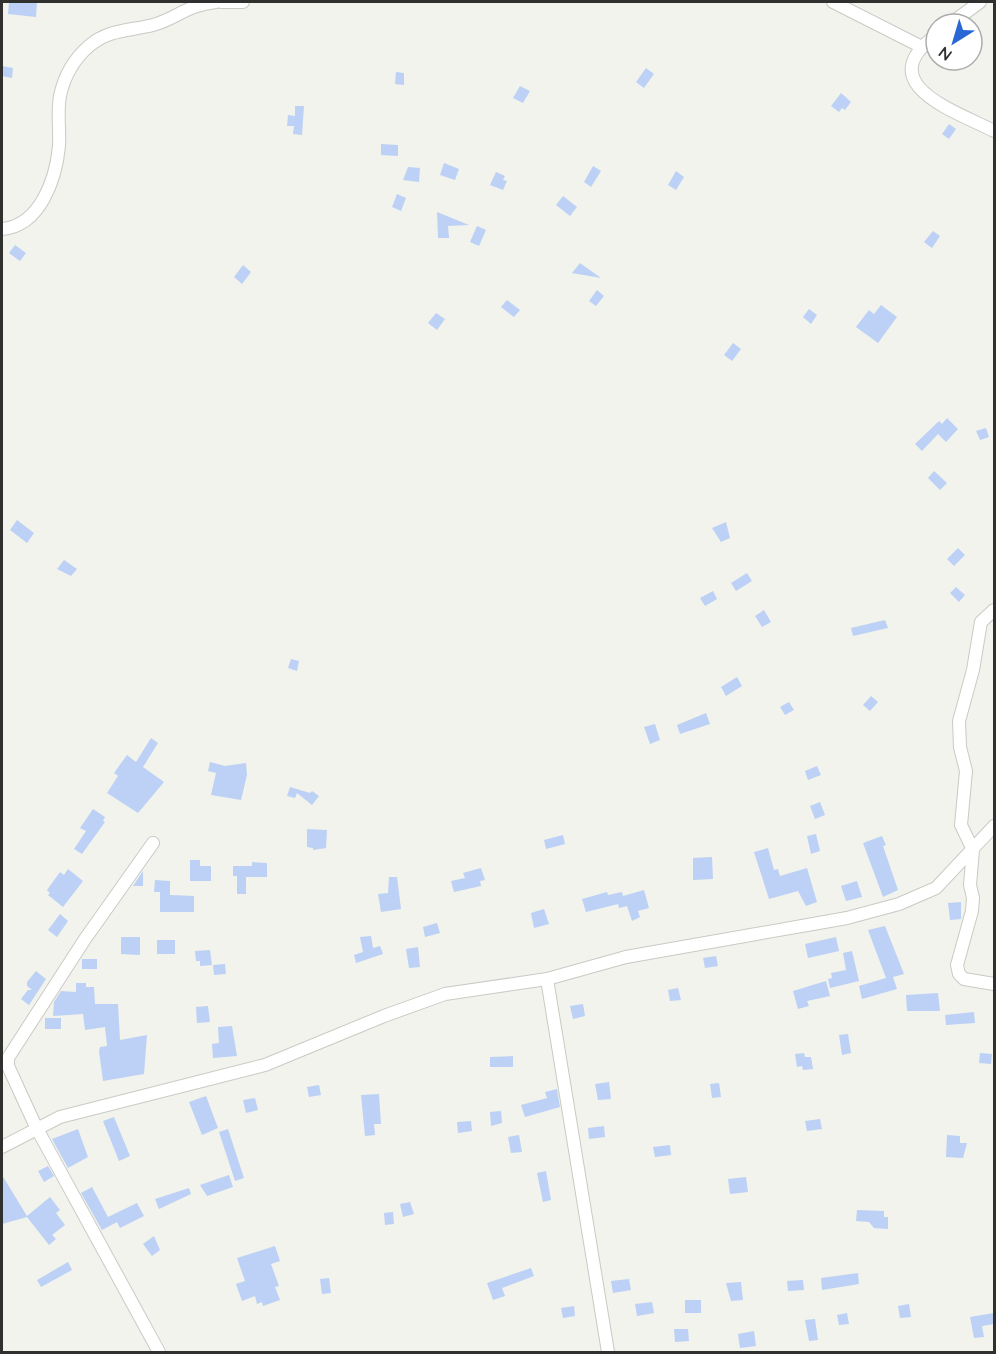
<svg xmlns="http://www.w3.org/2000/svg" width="996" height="1354" font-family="Quicksand,sans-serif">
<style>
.building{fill:#bcd1f5}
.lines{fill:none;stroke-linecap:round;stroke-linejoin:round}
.minor-casing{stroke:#c9cac4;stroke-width:14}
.minor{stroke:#fff;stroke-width:12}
</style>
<rect width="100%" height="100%" fill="#f1f3ec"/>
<!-- building -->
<path class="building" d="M9,2H37L36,17L8,14Z
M2,66L13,68L12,78L2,76Z
M646,68L654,74L644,88L636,82Z
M396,72L404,73V85L395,84Z
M520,86L530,91L523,103L513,98Z
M841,93L851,102L845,110L842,108L839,112L831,106Z
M295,106H304L302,135L293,134L294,126H287L288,115L295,116Z
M949,124L956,129L949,139L942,134Z
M381,144L398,145V156L381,155Z
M444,163L459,169L455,180L440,175Z
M593,166L601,171L591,187L584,182Z
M408,167L420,168L419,182L403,180Z
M676,171L684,177L676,190L668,185Z
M496,172L505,176L503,180L507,181L503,190L490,185Z
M397,194L406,198L401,211L392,207Z
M563,196L577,207L570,216L556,205Z
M437,212L469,225L448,226L449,238H438Z
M477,226L486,230L479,246L470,242Z
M933,231L940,236L932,248L924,242Z
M15,245L26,253L20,261L9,253Z
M580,263L601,278L572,273Z
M243,265L251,272L242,284L234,277Z
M597,290L604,296L596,306L589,301Z
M507,300L520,310L514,317L501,307Z
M881,305L897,317L878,343L856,327L869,310L874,314Z
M809,309L817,315L811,324L803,317Z
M436,313L445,319L437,330L428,323Z
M733,343L741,349L732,361L724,355Z
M947,418L958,429L946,442L938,434L922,451L915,444L939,421L942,424Z
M986,428L989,437L980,440L976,431Z
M934,471L947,483L940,490L928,478Z
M17,520L34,533L27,543L10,530Z
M726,522L730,538L721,542L712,528Z
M958,548L965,555L954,566L947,559Z
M64,560L77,569L71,576L57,569Z
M747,573L752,581L736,591L731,583Z
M956,587L965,595L959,602L950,593Z
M713,591L717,599L705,606L700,598Z
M764,610L771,622L762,627L755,616Z
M885,620L888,628L853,636L851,628Z
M291,659L299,661L297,671L288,668Z
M737,677L742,686L726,696L721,687Z
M871,696L878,702L870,711L863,705Z
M789,702L794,710L785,715L780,707Z
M706,713L710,724L680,734L677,725Z
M655,724L660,740L650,744L644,727Z
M151,738L158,743L143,767L164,782L138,813L107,793L118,776L114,773L127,755L136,762Z
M210,762L225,766L246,763L247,775L241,800L211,795L216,773L208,771Z
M817,766L821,775L808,780L805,771Z
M290,787L310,793L312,791L319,796L312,805L297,793L295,798L287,796Z
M820,802L825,815L815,819L810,806Z
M93,809L105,817L103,821L105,822L82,854L74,849L86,831L80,828Z
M307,829L327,830L326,848L313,850V848L307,847Z
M816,834L820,851L811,854L807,836Z
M563,835L565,844L546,849L544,840Z
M882,836L886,845L883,846L898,890L883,897L863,843Z
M768,848L774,870L778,869L780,876L807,868L817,902L806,906L798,891L769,899L754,852Z
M712,857L713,879L693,880V858Z
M190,860H200V866H211V881H190Z
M252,862L267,863V877H246V894H237V876H233V866H252Z
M481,868L485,880L480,881L481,886L454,892L451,881L465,878L463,873Z
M68,869L83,881L63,907L48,895L50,893L47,890L60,872L64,875Z
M143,871V886H133Z
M389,877H397L401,909L381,912L378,894L388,893Z
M155,880L170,881V895L194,896V912H160V892H154Z
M857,881L862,897L846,901L841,886Z
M644,890L649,908L638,911L640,917L632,921L627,906L619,908L618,904L586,912L582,899L607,892L608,895L622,892L623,896Z
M961,902V919L950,920L948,903Z
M544,909L549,924L534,928L531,913Z
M60,914L68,921L57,937L48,930Z
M437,923L440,933L425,937L423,927Z
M885,926L904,974L893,977L897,989L862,999L859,986L886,978L868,930Z
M371,936L373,948L380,946L383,954L356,963L354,955L363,952L360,937Z
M121,937H140V955L121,954Z
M836,937L839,951L808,958L805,944Z
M157,940H175V954H157Z
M418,947L420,967L409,968L406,949Z
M210,950L212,965L200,966V961H196L195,951Z
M852,951L859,981L830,988L828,979L832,978L831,973L846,970L843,953Z
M716,956L718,966L705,968L703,958Z
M82,959H97V969H82Z
M225,964L226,974L214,975L213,965Z
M36,971L46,979L29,1005L21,999L28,990H32L27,986V982Z
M826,981L830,996L807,1001L809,1006L798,1009L793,991Z
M76,983H86V987H94L95,1004H118L120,1040L147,1035L144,1074L103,1081L99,1051L100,1047L107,1046L105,1027L85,1030L83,1014L53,1016L54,1002L61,991L76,992Z
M678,988L681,1000L670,1001L668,990Z
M938,993L940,1011H907L906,995Z
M583,1004L585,1016L573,1019L570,1006Z
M208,1006L210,1022L197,1023L196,1007Z
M974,1012L975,1023L946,1025L945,1015Z
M45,1018H61V1029H45Z
M232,1026L237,1056L213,1058L212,1044L219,1043L218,1027Z
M848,1034L851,1053L842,1055L839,1035Z
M804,1053L805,1057H811L813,1069L803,1070L802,1066L797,1067L795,1054Z
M980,1053L992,1054L991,1064L979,1063Z
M513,1056V1067H490V1057Z
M609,1082L611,1099L598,1100L595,1084Z
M719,1083L721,1097L712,1098L710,1084Z
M319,1085L321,1095L309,1097L307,1087Z
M557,1089L560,1107L525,1117L521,1105L547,1098L545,1092Z
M379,1094L381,1124H374L375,1135L365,1136L361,1095Z
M206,1096L218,1128L202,1135L189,1102Z
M255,1098L258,1110L246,1113L243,1100Z
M501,1111L502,1123L491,1126L490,1112Z
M114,1117L130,1156L119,1161L103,1121Z
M820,1119L822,1129L807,1131L805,1121Z
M471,1121L472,1131L458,1133L457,1122Z
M604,1126L605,1137L589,1139L588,1128Z
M78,1129L88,1157L68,1168L52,1139Z
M228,1129L244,1178L235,1181L219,1132Z
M519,1135L522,1152L511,1153L508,1137Z
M947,1135L960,1136V1143H967L963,1158L946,1157Z
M670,1145L671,1155L655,1157L653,1147Z
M48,1166L54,1176L44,1182L38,1171Z
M546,1171L551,1200L543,1202L537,1173Z
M2,1175L27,1216L50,1197L60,1210L56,1213L65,1225L52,1235L56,1239L49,1245L27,1217L2,1224Z
M229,1175L233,1187L207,1196L200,1185Z
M746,1177L748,1192L730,1194L728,1179Z
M92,1187L108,1217L137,1203L144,1216L120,1228L117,1222L102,1230L81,1193Z
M189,1188L191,1194L159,1209L155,1199Z
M410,1202L414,1214L403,1217L400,1204Z
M857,1210L884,1211V1217H888V1229L874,1228L869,1222L856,1221Z
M393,1212L394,1224L385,1225L384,1213Z
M154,1236L160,1250L152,1256L143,1244Z
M275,1246L280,1261L271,1264L279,1286L275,1287L280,1300L263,1306L262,1302L257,1304L255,1296L242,1301L236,1284L245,1281L237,1258Z
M68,1262L72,1270L41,1287L37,1280Z
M531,1268L534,1276L502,1288L505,1296L493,1300L487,1283Z
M858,1273L859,1284L822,1290L821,1278Z
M329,1278L331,1293L322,1294L320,1279Z
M629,1279L631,1290L613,1293L611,1281Z
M803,1280L804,1290L788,1291L787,1281Z
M741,1282L743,1300L731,1301L726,1283Z
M685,1300H701V1313H685Z
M652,1302L654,1313L637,1316L635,1304Z
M909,1304L911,1317L900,1318L898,1306Z
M574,1306L575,1316L563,1318L561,1308Z
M847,1313L849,1324L839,1325L837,1315Z
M994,1313V1324L982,1326L984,1337L974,1338L970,1317Z
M815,1319L818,1340L809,1341L805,1320Z
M674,1329H688L689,1341L675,1342Z
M754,1331L756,1346L740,1348L738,1334Z"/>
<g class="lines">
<defs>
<path id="minor" d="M221,2H243
M833,2L920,46
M950,24L980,2
M936,35C870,84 955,111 994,131
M2,229C40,226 56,179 59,146C60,130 57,112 60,96C64,77 74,59 89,46C109,29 129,31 153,25C178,18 186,5 216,2
M994,610L981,622L973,670L959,721L960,747L966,771L961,825L973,850L970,885L973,898L972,911L957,965L959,974L964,979L994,984
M153,843L85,939L8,1058V1066L36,1127L159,1352
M547,979L608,1352
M2,1147L60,1117L265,1065L384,1016L445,994L547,979L626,957L847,918L899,904L936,888L994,826"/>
</defs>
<!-- minor casing -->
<use href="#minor" class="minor-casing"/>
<!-- minor -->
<use href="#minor" class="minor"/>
</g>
<!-- border -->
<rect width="996" height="1354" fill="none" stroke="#30312e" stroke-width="6"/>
<!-- north arrow -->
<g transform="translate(954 42) rotate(217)"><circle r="28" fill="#ffffff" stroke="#acadab" stroke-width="1.5"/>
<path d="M0-4.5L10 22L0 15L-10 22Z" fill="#2967d4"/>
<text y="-9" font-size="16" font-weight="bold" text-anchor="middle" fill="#30312e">N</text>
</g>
</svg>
